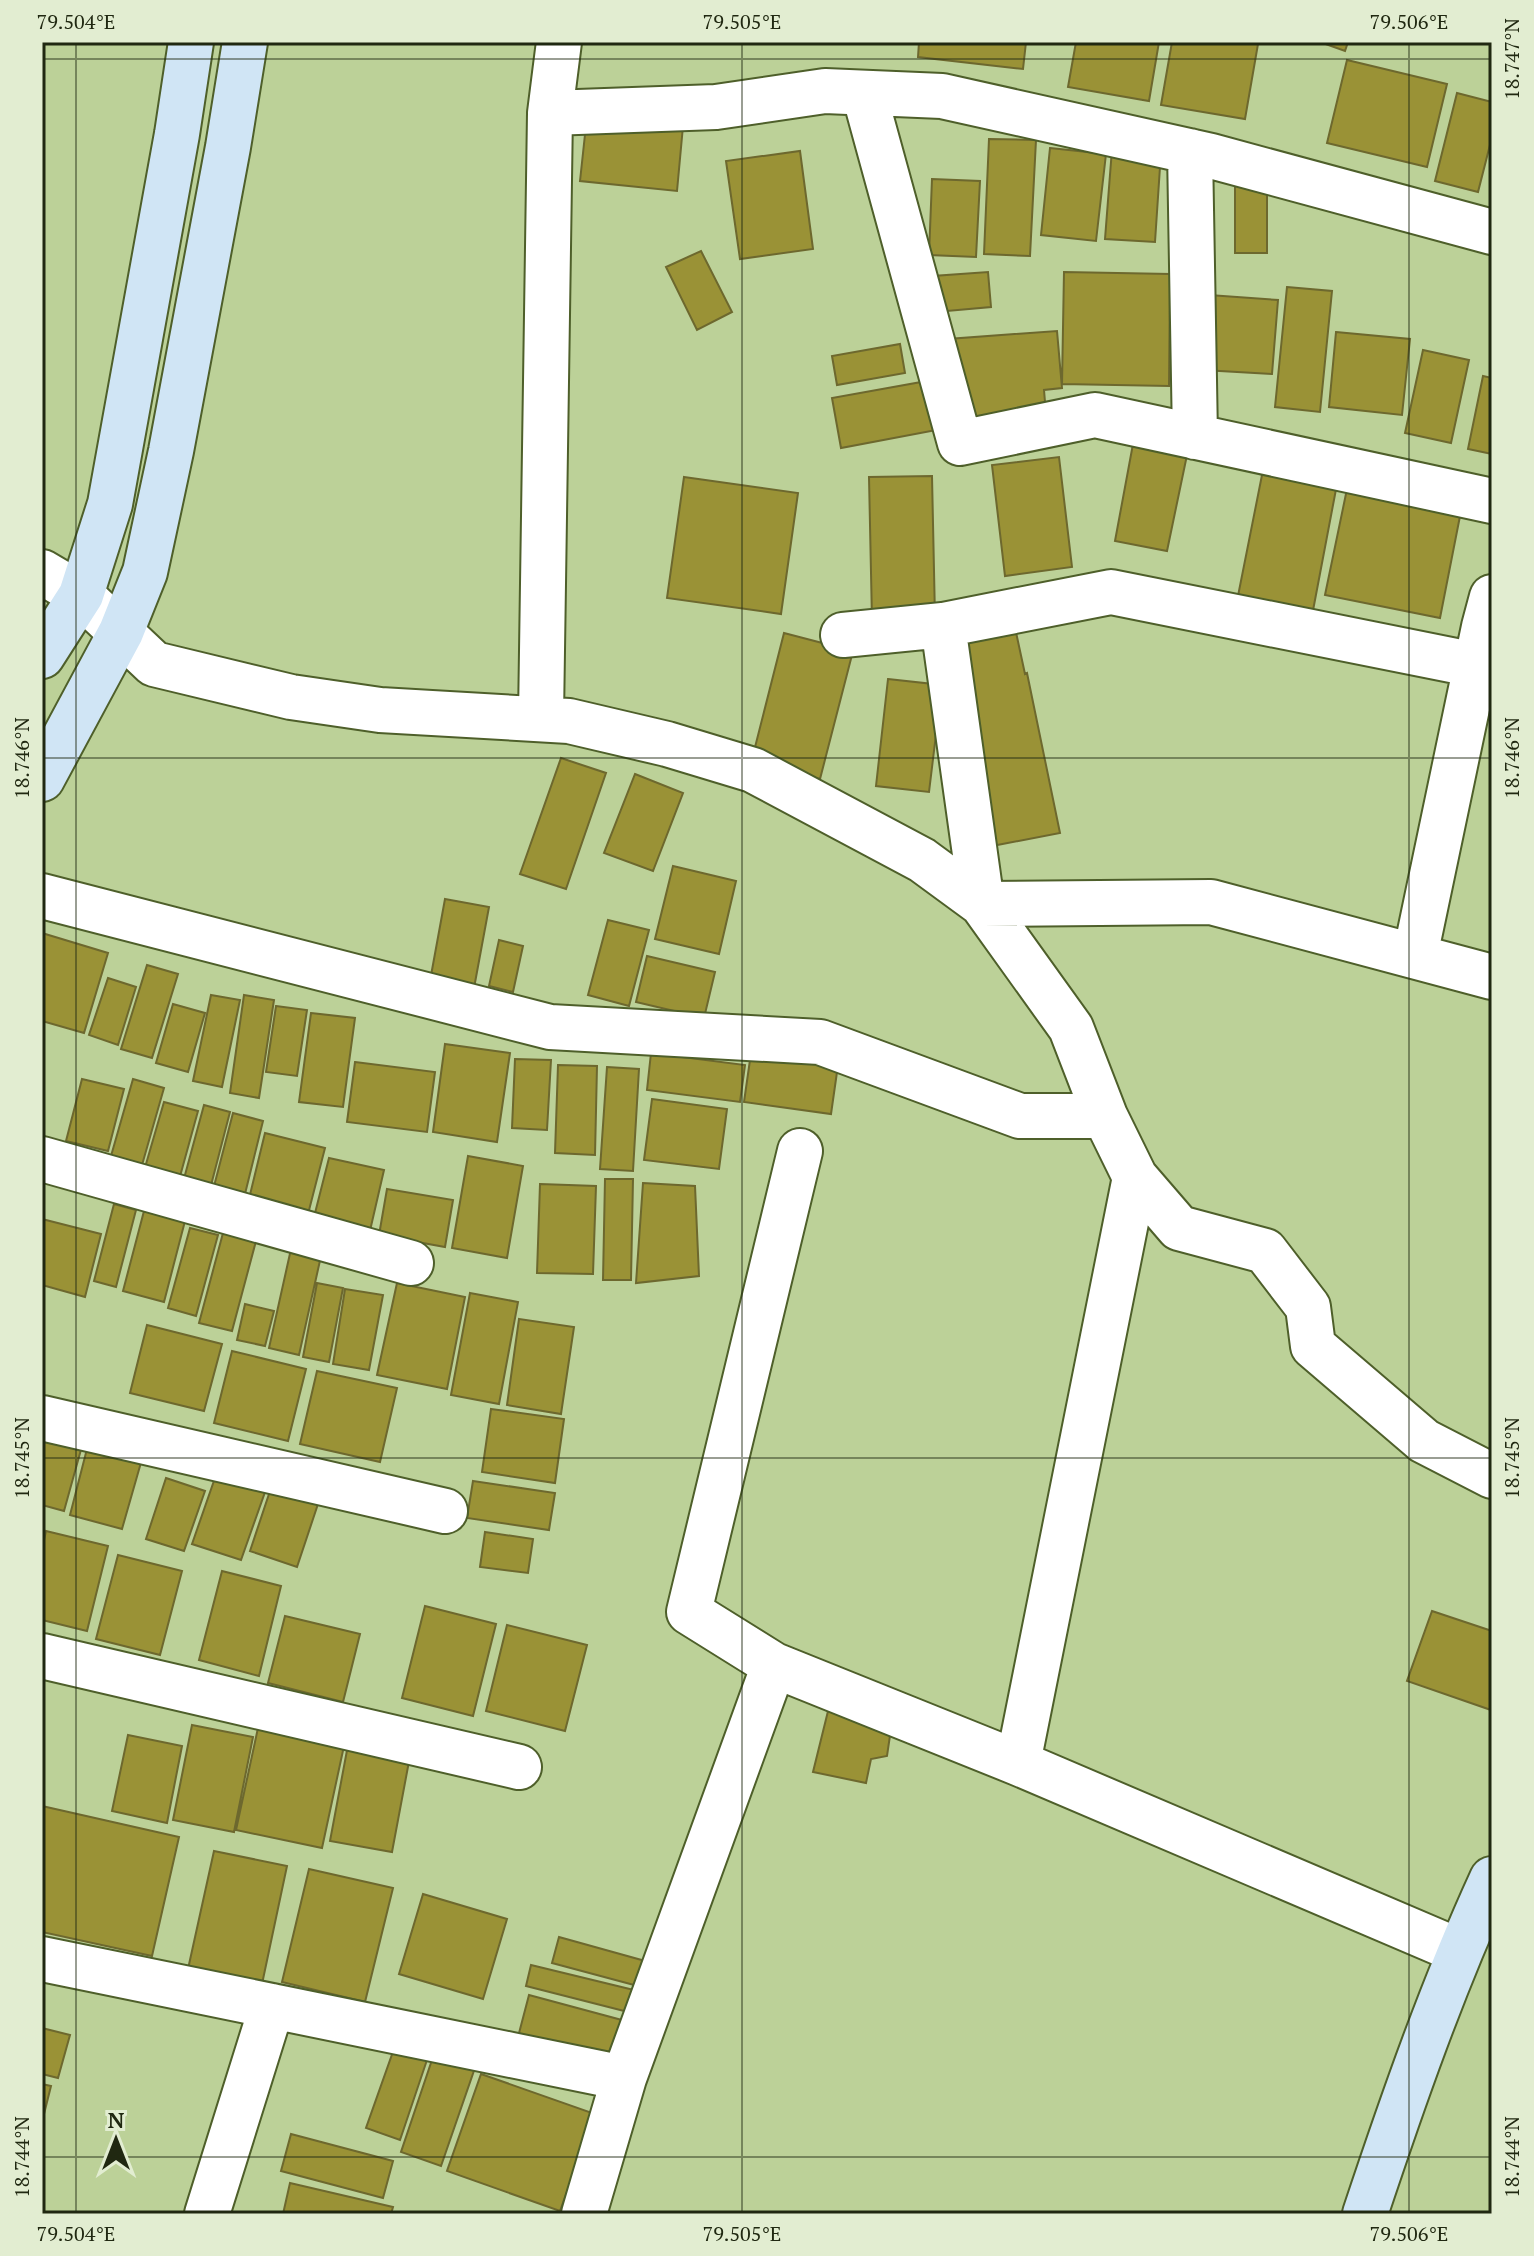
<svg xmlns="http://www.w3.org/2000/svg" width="1534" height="2256" font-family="'PT Serif',serif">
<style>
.building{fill:#9a9236;stroke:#6d682e;stroke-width:2}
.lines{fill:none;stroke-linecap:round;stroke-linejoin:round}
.street-casing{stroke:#4e5f2a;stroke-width:48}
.secondary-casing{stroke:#4e5f2a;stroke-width:48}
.street{stroke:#fff;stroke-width:44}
.secondary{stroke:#d0e5f5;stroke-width:44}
.ticks{fill:none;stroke:#202811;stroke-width:2;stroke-opacity:0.45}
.neatline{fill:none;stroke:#202811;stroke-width:3}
.ticks-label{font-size:20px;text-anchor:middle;fill:#202811}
</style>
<rect width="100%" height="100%" fill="#bcd198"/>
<!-- building -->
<path class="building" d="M919,42H1026L1023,69L918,57Z
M1076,42H1159L1149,101L1068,87Z
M1172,42L1258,44L1245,119L1161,105Z
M1320,42H1348L1345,51Z
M1347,60L1447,84L1427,167L1327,143Z
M1457,93L1492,102V137L1478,192L1435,181Z
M587,116L683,126L677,191L580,181Z
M989,139L1036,140L1030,256L984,254Z
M1050,148L1106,154L1096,241L1041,235Z
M1112,149L1161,152L1155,242L1105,239Z
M800,151L813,249L740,259L726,161Z
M932,179L980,181L976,257L929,255Z
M1235,179H1267V253H1235Z
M701,251L732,312L697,330L666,267Z
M988,272L991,307L936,312L933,276Z
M1064,272L1170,274L1169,386L1062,384Z
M1287,287L1332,291L1320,412L1275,407Z
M1209,295L1278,300L1272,374L1203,370Z
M1057,331L1062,388L1044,390L1046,414L968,422L948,339Z
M1336,332L1410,339L1402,415L1329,407Z
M900,344L905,373L837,385L832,356Z
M1423,350L1469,360L1451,443L1405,433Z
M1483,376L1492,378V454L1468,449Z
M938,379L947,428L841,448L832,398Z
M1133,444L1187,455L1167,551L1115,541Z
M1059,457L1072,567L1005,576L992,465Z
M1263,470L1337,484L1311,621L1236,606Z
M932,476L935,618L872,620L869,477Z
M684,477L798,493L781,614L667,598Z
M1347,489L1461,511L1440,618L1325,595Z
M1014,623L1025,674L1027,673L1060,833L992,846L958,634Z
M784,633L853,651L820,779L751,763Z
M888,679L942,685L929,792L876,786Z
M561,758L606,773L566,889L520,874Z
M635,774L683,793L653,871L604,853Z
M673,866L736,881L719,954L655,939Z
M445,899L489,907L474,988L430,981Z
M608,920L649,930L629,1006L588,995Z
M42,933L108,953L84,1033L42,1021Z
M499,940L523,946L513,992L489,986Z
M647,956L715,972L704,1018L636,1002Z
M147,965L178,974L152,1058L121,1049Z
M108,978L136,987L118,1045L89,1035Z
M211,995L240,1000L222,1087L193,1081Z
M244,995L274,1000L259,1098L230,1093Z
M173,1004L205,1013L188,1072L156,1063Z
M276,1006L307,1010L297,1076L266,1072Z
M311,1013L355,1018L343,1107L299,1102Z
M445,1044L510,1053L497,1142L433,1132Z
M651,1053L745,1065L740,1102L647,1090Z
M751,1053L838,1065L831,1114L744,1102Z
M515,1059L551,1060L547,1130L512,1128Z
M355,1062L435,1072L427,1132L347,1122Z
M558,1065L597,1066L595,1155L555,1153Z
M607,1067L639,1069L633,1171L600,1169Z
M82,1079L124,1089L108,1151L66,1141Z
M133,1079L164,1088L142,1165L111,1156Z
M652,1099L727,1109L719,1169L644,1160Z
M164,1102L198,1111L179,1180L144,1171Z
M204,1105L230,1112L209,1193L182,1186Z
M233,1113L263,1121L243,1202L212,1194Z
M265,1133L325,1148L307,1218L248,1203Z
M468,1156L523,1166L507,1258L452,1248Z
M329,1158L384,1170L369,1235L313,1221Z
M605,1179H633L631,1280H603Z
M643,1183L695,1186L699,1276L636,1283Z
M540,1184L596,1186L593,1274L537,1273Z
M387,1189L453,1200L445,1247L379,1235Z
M114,1204L136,1210L116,1287L94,1281Z
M144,1211L185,1221L164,1302L123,1291Z
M42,1219L101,1234L85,1297L42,1285Z
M190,1228L218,1235L196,1316L168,1308Z
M223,1233L256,1241L232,1331L199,1323Z
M291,1249L321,1256L299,1355L269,1348Z
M317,1283L343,1288L329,1362L303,1357Z
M397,1283L465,1297L447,1389L377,1375Z
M345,1289L383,1295L369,1370L333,1364Z
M470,1293L518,1302L499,1404L451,1395Z
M245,1304L274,1311L265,1346L237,1340Z
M519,1319L574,1327L561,1414L507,1405Z
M147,1325L222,1344L204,1411L130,1393Z
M232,1351L306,1369L288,1441L214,1423Z
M317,1371L397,1388L380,1462L300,1444Z
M491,1409L564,1419L555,1483L482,1472Z
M42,1435L82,1446L64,1511L42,1505Z
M88,1445L142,1459L122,1529L70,1515Z
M216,1475L265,1492L241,1560L192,1544Z
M166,1478L205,1491L184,1551L146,1539Z
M473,1481L555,1493L549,1530L467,1518Z
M271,1488L318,1504L297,1567L250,1551Z
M46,1531L108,1546L87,1631L42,1620V1549Z
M485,1532L533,1539L528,1573L480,1567Z
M118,1555L182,1571L160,1655L96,1639Z
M222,1571L281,1586L259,1676L199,1660Z
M425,1606L496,1624L473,1716L402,1698Z
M1432,1611L1492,1631L1491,1710L1407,1681Z
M285,1616L360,1634L343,1702L268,1683Z
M507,1625L587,1645L565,1731L486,1711Z
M830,1703L892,1722L887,1756L871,1759L866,1783L813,1772Z
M261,1714L347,1732L322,1848L236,1830Z
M192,1725L253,1737L234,1832L173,1820Z
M128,1735L182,1746L167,1823L112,1811Z
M348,1745L410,1756L392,1852L330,1841Z
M42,1806L179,1837L152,1956L42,1932Z
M214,1851L287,1866L262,1984L188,1969Z
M309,1869L393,1888L365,2002L282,1982Z
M423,1894L507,1919L483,1999L399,1974Z
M559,1937L656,1964L649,1989L552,1963Z
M531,1965L638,1991L632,2013L526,1986Z
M529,1995L633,2023L621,2064L518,2037Z
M42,2028L70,2035L58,2078L42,2074Z
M437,2045L478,2059L441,2166L401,2152Z
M395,2046L428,2057L400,2140L366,2128Z
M481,2074L595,2114L560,2211L447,2171Z
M42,2084L51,2086L42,2122Z
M291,2134L393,2161L383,2198L281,2171Z
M290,2183L393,2207L391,2214H283Z"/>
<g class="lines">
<defs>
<path id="street" d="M864,93L960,443L1095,415L1492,501
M550,113L716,107L825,91L942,96L1211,156L1492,232
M1190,151L1195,437
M42,572L81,595L154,664L291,697L380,710L569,721L667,744L753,770L922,860L982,904L1071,1028L1105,1116L1135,1177L1179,1228L1265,1251L1308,1307L1313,1346L1424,1441L1492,1476
M943,625L982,904L1211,902L1492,977
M843,635L943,625L1111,592L1476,665
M541,718L550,113L559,42
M42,896L550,1027L820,1042L1020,1116H1105
M1415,956L1484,627L1492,597
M800,1151L689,1612L774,1665L1018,1763L1459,1951
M42,1159L411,1263
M42,1418L445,1511
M42,1656L519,1767
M1018,1763L1135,1177
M42,1959L624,2078L584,2214
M624,2078L774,1665
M207,2214L272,2006"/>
<path id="secondary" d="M42,656L81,595L110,504L177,134L191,42
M42,779L121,632L145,572L171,451L228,147L245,42
M1365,2214C1403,2100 1442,1988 1492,1879"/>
</defs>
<!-- street casing -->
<use href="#street" class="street-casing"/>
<!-- secondary casing -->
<use href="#secondary" class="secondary-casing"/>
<!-- street -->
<use href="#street" class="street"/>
<!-- secondary -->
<use href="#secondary" class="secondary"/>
</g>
<!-- ticks -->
<path class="ticks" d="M76,42V2214M742,42V2214M1409,42V2214M42,59H1492M42,758H1492M42,1458H1492M42,2157H1492"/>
<!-- border -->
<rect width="1534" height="2256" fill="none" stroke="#e2edd1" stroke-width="88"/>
<!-- north arrow -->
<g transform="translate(116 2140)" stroke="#e2edd1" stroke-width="6" paint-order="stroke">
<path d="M0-6L14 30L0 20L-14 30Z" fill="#202811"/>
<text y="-12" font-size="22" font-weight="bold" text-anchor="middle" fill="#202811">N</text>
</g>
<rect x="44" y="44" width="1446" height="2168" class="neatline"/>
<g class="ticks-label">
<text x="76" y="29">79.504°E</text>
<text x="742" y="29">79.505°E</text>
<text x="1409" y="29">79.506°E</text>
<text transform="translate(1512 59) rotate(-90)" y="7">18.747°N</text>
<text transform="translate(22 758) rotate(-90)" y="7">18.746°N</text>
<text transform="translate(1512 758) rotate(-90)" y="7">18.746°N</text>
<text transform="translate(22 1458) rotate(-90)" y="7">18.745°N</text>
<text transform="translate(1512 1458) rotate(-90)" y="7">18.745°N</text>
<text transform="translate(22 2157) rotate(-90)" y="7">18.744°N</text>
<text transform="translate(1512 2157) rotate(-90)" y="7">18.744°N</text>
<text x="76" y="2241">79.504°E</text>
<text x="742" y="2241">79.505°E</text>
<text x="1409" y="2241">79.506°E</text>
</g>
</svg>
